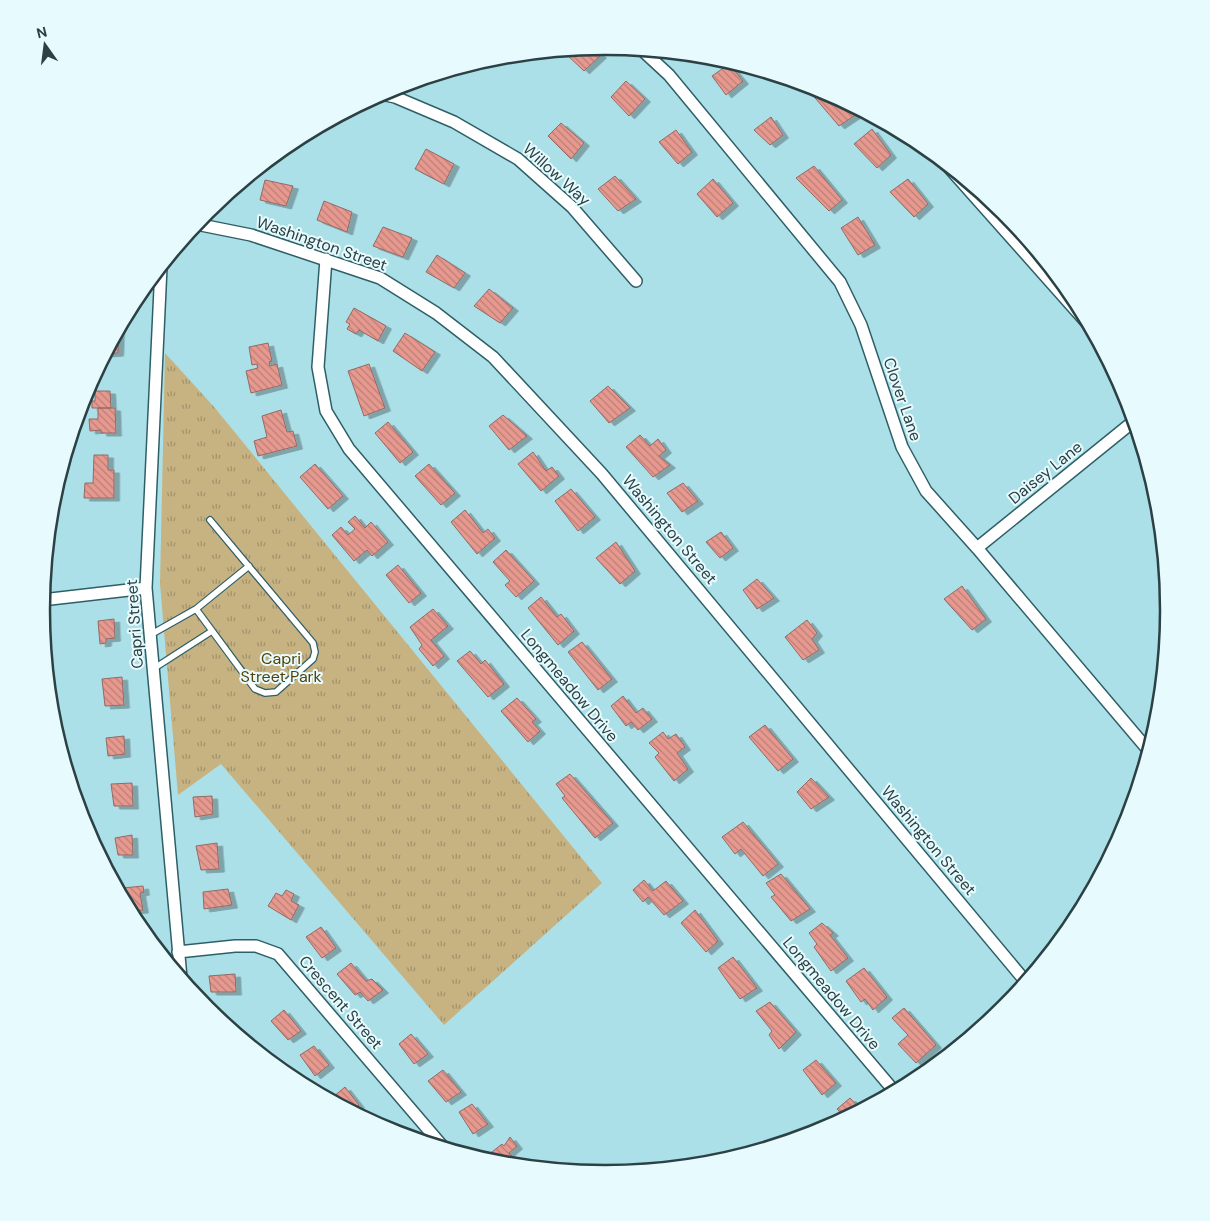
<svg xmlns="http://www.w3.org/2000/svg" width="1210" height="1221" font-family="'DM Sans',sans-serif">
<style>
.park{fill:url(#park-tufts)}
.building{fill:url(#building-back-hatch);stroke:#936964;filter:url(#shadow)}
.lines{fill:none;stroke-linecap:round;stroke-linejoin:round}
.lane-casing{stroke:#2e5f66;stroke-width:8}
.street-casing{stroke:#2e5f66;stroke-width:14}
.lane{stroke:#fff;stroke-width:5.5}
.street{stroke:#fff;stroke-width:11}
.labels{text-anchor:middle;stroke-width:4;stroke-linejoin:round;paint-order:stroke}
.street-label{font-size:16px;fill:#2c4144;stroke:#e7fbfe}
.park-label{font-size:16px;fill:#564108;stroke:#e7fbfe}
.rim{fill:none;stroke:#2c4144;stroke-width:2.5}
</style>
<defs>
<pattern id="park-tufts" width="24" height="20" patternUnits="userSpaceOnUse" patternTransform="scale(1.25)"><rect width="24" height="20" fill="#c7b282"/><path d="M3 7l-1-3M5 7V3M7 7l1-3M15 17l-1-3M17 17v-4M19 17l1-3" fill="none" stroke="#a2926c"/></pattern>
<pattern id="building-back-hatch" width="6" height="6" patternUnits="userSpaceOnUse" patternTransform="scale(1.25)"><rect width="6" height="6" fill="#e7998f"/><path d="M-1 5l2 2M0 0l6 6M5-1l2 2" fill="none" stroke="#bb7e76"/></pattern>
<filter id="shadow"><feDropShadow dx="5.5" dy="3" stdDeviation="0" flood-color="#0004"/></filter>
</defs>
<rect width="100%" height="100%" fill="#ace0e8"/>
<!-- park -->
<path class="park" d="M165,353L215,408L602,883L444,1025L221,764L178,795L160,584Z"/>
<!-- building -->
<path class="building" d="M592,48L601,55L584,71L565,53L567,51Z
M729,64L743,81L726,95L712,76Z
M626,81L645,99L629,116L611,97Z
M816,88L848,104L857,114L839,126L810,92Z
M771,117L783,135L770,145L754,130Z
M561,123L584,143L571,159L548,136Z
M872,129L891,155L877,168L854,144Z
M676,130L692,152L678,164L659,142Z
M426,149L454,164L444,184L415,169Z
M814,166L842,200L829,211L796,178Z
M615,176L636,199L618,211L598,189Z
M713,179L733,203L717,217L697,194Z
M908,179L928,204L914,217L890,192Z
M265,180L293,186L286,206L260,200Z
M324,201L352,212L347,232L317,220Z
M858,217L875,245L858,255L841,228Z
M383,227L412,238L403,257L373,246Z
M437,255L465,273L454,288L426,272Z
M489,289L513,308L500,323L474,306Z
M354,308L386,326L378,341L359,330L356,334L347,329L350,324L346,322Z
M119,329L118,353L106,354Z
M405,333L435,352L422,371L393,351Z
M268,343L272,361L269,362L270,366L277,364L282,385L251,393L246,371L258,368L257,364L252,365L249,347Z
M369,364L385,408L364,416L348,371Z
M608,386L630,408L609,423L590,401Z
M95,391H110L111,408H92V401H95Z
M98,408H115L116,433H101V430L90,431L89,419H98Z
M281,410L287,432L293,431L297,446L258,456L254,441L267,437L262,416Z
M503,415L527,436L509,450L489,426Z
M388,422L413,452L400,463L375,433Z
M640,435L650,446L658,439L666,450L659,456L670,465L653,477L626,447Z
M533,452L546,471L552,467L559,476L541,491L518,464Z
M94,455H108V470H114V498H84L85,483H93Z
M315,464L343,496L328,509L300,477Z
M429,464L455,493L441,505L415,476Z
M683,483L698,501L682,512L667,493Z
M571,489L595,517L578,531L555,501Z
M465,510L483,533L488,529L495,538L477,554L451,522Z
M355,516L365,528L371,522L388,542L372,556L367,550L354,561L332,535L341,527L348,535L355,529L348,522Z
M721,532L733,548L720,558L706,542Z
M616,542L635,571L620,584L596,558Z
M506,550L534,581L516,597L505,585L510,581L493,562Z
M398,565L421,593L409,603L386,575Z
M757,579L774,598L757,609L743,590Z
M962,586L986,619L972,630L944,599Z
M541,597L557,617L561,614L574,631L558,645L528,608Z
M433,609L448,626L431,640L444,656L433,666L419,649L422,645L410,627Z
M114,619L115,638L106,639V643L100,644L98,621Z
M807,620L817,633L812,639L819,650L803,660L785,637Z
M582,642L612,679L598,690L568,652Z
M470,651L481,664L485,660L504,684L488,697L457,661Z
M122,677L124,705L105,706L102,679Z
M623,696L636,713L643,708L652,719L638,730L631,722L626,726L611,706Z
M517,698L536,719L532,722L540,731L528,742L501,711Z
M765,725L793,759L778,771L749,737Z
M663,732L668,739L676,734L685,747L677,753L688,769L674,781L655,757L659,753L649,743Z
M124,736L125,754L108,756L106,738Z
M570,774L613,823L595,838L562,798L565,796L556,784Z
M811,778L829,797L811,809L797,792Z
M132,783L133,806H114L111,784Z
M212,796L213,814L195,817L193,797Z
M743,822L778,864L763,876L741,849L735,854L722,837Z
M132,835L133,855H118L115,838Z
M217,843L219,869L201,870L196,846Z
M781,874L810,909L791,921L771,897L775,895L766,883Z
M644,880L653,891L666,881L683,901L664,915L648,897L643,902L633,890Z
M143,886L144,892L140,893L143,910L129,911L125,902L123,888Z
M228,889L232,905L204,909L203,892Z
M286,890L294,894L291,901L299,905L291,920L268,906L276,893L282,896Z
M695,910L718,941L706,952L681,923Z
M822,923L833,933L830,935L848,958L831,971L814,947L817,944L809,933Z
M321,927L336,948L322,958L306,937Z
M733,957L757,988L740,999L718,968Z
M351,963L366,981L372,979L383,990L368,1001L360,992L355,995L337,974Z
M864,968L887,997L873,1010L865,999L861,1002L846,981Z
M235,974L236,992H211L209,976Z
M770,1002L796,1032L779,1049L769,1035L772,1031L756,1011Z
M904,1008L936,1045L916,1063L898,1044L908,1035L892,1018Z
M284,1010L301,1031L288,1040L271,1021Z
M411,1034L428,1054L414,1064L399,1044Z
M314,1046L329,1065L315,1076L300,1055Z
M816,1060L836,1083L822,1095L803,1070Z
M443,1070L461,1092L446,1102L428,1081Z
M345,1087L359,1105L351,1111L339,1104L333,1097Z
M850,1098L861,1110L845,1118L837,1109Z
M472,1104L488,1124L473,1134L459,1112Z
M510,1137L517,1146L509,1153L517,1162L513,1165L495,1163L488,1155L502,1144L504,1146Z"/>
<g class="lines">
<defs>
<path id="lane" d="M196,609L255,689L265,693L276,692L313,659L315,652L313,643L210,520
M150,635L196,609L249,566
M153,669L212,631"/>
<path id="street" d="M642,50L669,75L840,282L861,325L902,447L926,491L977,548L1149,751
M381,94L395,97L454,122L518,159L572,207L636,281
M945,163L1088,324
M196,224L251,235L380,278L436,313L493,357L602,474L1026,982
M326,259L318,367L326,411L349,449L895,1092
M161,267L146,588L181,978
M977,548L1134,421
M42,600L146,588
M178,952L235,946H256L278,954L444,1148"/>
</defs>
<!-- lane casing -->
<use href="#lane" class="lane-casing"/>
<!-- street casing -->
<use href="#street" class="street-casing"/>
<!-- lane -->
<use href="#lane" class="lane"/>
<!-- street -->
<use href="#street" class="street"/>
</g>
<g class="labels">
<!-- street labels -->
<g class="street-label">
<text transform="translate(557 174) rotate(42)" y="6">Willow Way</text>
<text transform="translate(322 243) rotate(19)" y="6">Washington Street</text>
<text transform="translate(903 399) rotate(71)" y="6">Clover Lane</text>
<text transform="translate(1045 472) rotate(-39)" y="6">Daisey Lane</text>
<text transform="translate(670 529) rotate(50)" y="6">Washington Street</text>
<text transform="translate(134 624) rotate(-94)" y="6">Capri Street</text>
<text transform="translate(570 685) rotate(50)" y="6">Longmeadow Drive</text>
<text transform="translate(929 840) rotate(50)" y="6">Washington Street</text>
<text transform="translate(832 993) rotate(50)" y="6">Longmeadow Drive</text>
<text transform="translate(341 1002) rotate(49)" y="6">Crescent Street</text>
</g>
<!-- park labels -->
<g class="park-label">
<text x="281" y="664">Capri<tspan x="281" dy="18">Street Park</tspan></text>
</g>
</g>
<!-- crop -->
<path d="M0 0H1210V1221H0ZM50 610a555 555 0 1 1 1110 0a555 555 0 1 1-1110 0Z" fill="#e7fbfe" fill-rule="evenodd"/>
<path class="rim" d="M50 610a555 555 0 1 1 1110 0a555 555 0 1 1-1110 0Z"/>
<!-- north arrow -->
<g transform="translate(45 45) rotate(346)" stroke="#e7fbfe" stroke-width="4" paint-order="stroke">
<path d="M0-4L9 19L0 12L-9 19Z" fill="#2c4144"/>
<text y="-8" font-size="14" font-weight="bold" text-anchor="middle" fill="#2c4144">N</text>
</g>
</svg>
